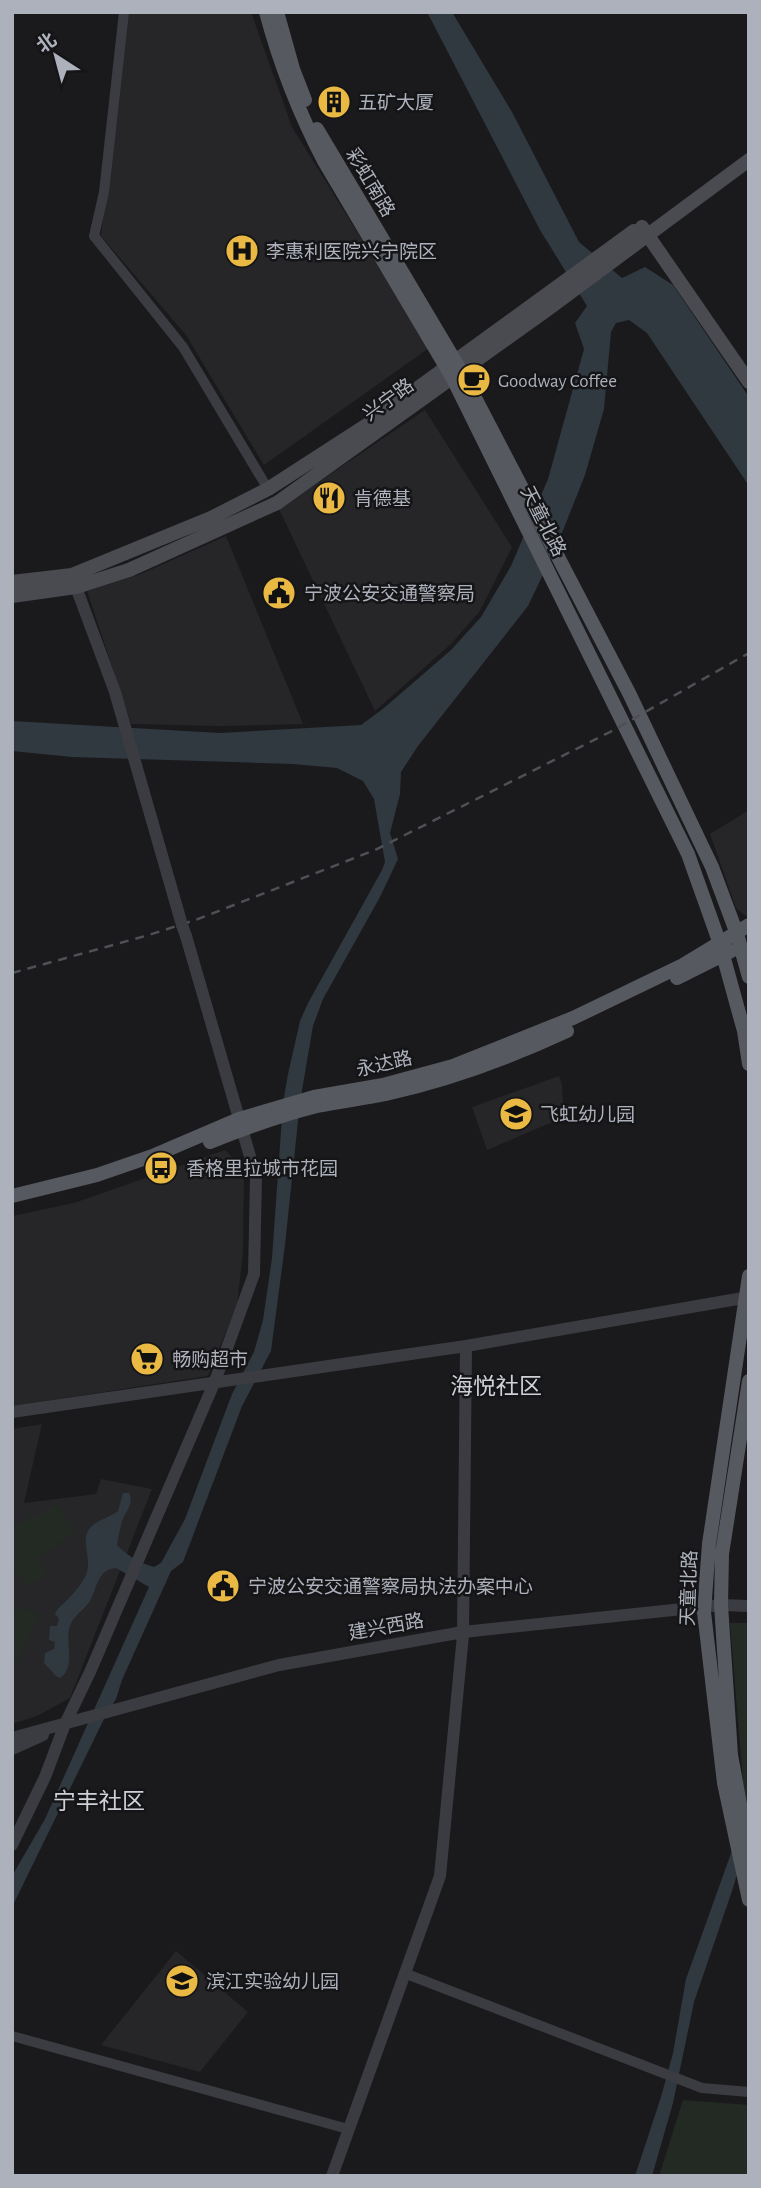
<svg xmlns="http://www.w3.org/2000/svg" width="761" height="2188" font-family="'Alegreya Sans','Noto Sans SC',sans-serif">
<style>
.built{fill:#262629}
.green{fill:#222a23}
.water{fill:#303840}
.lines{fill:none;stroke-linecap:round;stroke-linejoin:round}
.minor{stroke:#3b3c41;stroke-width:10}
.tertiary{stroke:#3b3c41;stroke-width:12}
.secondary{stroke:#494b51;stroke-width:14}
.primary{stroke:#575960;stroke-width:14}
.rail{stroke:#4e5056;stroke-width:2.5;stroke-dasharray:9 7;stroke-linecap:butt}
.tertiary-bridge{stroke:#3b3c41;stroke-width:12}
.labels{text-anchor:middle;stroke-width:5;stroke-linejoin:round;paint-order:stroke}
.poi-label{font-size:19px;fill:#adb1bb;stroke:#151517;text-anchor:start}
.street-label{font-size:19px;fill:#adb1bb;stroke:#151517}
.quarter-label{font-size:23px;fill:#ced0d7;stroke:#151517}
</style>
<rect width="100%" height="100%" fill="#1a1a1c"/>
<!-- built -->
<path class="built" d="M125,12H251L292,127L429,348L264,465L186,335L101,236Z
M425,410L512,547L480,611L451,644L375,711L279,509Z
M226,536L303,724L222,726L131,724L87,591L141,574Z
M749,810V915L746,916L736,908L710,834Z
M559,1076L562,1085L563,1104L555,1121L487,1150L472,1107Z
M225,1150L234,1159L244,1177L243,1252L237,1305L208,1376L12,1406V1216L74,1203Z
M42,1424L24,1503L96,1494L101,1479L152,1489L70,1698L37,1716L12,1724V1429Z
M176,1951L248,2012L200,2072L101,2045Z"/>
<!-- green -->
<path class="green" d="M56,1504L76,1531L37,1559L47,1574L28,1588L12,1566V1526L14,1528L32,1514L36,1518Z
M19,1606L39,1614L18,1663L12,1660V1621Z
M730,1623H749V1796L745,1807Z
M683,2100L749,2105V2176H659Z"/>
<!-- water -->
<path class="water" d="M427,12H452L512,112L579,242L622,278L645,267L673,285L749,397V486L647,333L629,320L616,323L611,332L604,409L585,475L558,543L528,606L418,746L401,772L400,794L390,833L398,859L380,897L323,999L313,1026L300,1102L285,1245L271,1351L242,1406L183,1562L171,1571L122,1680L116,1699L106,1715L12,1907V1876L45,1819L149,1587L116,1568C97,1569 97,1589 90,1601C84,1610 74,1615 70,1626C64,1643 77,1666 60,1678L56,1676L44,1663L45,1653L54,1649L55,1642L49,1640L50,1626H57L59,1619L55,1614L57,1610C68,1599 87,1582 88,1566C89,1553 81,1539 90,1528C97,1520 109,1518 118,1511L123,1493H129C134,1505 126,1510 122,1521C120,1529 118,1538 117,1545C126,1555 142,1564 154,1567L161,1563L185,1519L232,1394L254,1352L263,1320L272,1258L283,1103L288,1074L300,1021L308,1003L382,870L385,862L374,799L363,781L337,768L293,764L72,757L12,751V721L220,733L361,725L384,708L451,650L481,617L511,566L548,479L584,349L575,323L587,306L540,230Z
M749,1803V1833L733,1888L694,2002L673,2103L652,2176H635L661,2097L673,2053L686,1979Z"/>
<g class="lines">
<!-- minor -->
<path class="minor" d="M124,12L104,192L94,236L183,347L268,489
M404,1973L702,2088L749,2092
M12,2036L348,2129"/>
<!-- tertiary -->
<path class="tertiary" d="M73,579L115,692L182,925
M12,1412L466,1346L749,1297
M12,1738L279,1665L463,1632L721,1605L749,1606
M12,1749L43,1735
M12,1845L45,1777L65,1724L90,1672L215,1381L254,1274L256,1177L186,936
M332,2176L440,1876L463,1635L466,1346"/>
<!-- secondary -->
<path class="secondary" d="M642,227L749,382
M12,582L72,575L211,518L268,489L367,425L634,231
M12,596L76,587L129,570L277,503L548,309L749,160"/>
<!-- primary -->
<path class="primary" d="M266,12C280,65 299,113 324,161L452,377L688,854L720,944L744,1031L749,1064
M277,12L293,69L305,100
M317,129L461,371L629,693L712,867L737,934L749,977
M677,978L731,951
M210,1142C245,1128 281,1115 317,1106C340,1101 363,1099 386,1094C449,1080 509,1058 567,1031
M12,1196L97,1175L155,1155L239,1119L314,1097L383,1085L453,1066L573,1018L683,965L749,925
M749,1276L709,1544L704,1612L724,1783L749,1900
M749,1381L722,1554L721,1605L731,1755L749,1853"/>
<!-- rail -->
<path class="rail" d="M12,973L149,935L198,919L375,850L610,732L749,653"/>
<!-- tertiary-bridge -->
<path class="tertiary-bridge" d="M182,925L186,936"/>
</g>
<!-- icons -->
<defs>
<symbol id="building-disc" viewBox="-11 -11 22 22"><circle r="9.5" fill="#eab943" stroke="#151517"/><path d="M-4-6H4V6H1V3H-1V6H-4ZM-2.5-4.3h1.7v1.8h-1.7ZM.8-4.3h1.7v1.8H.8ZM-2.5-1h1.7V.8h-1.7ZM.8-1h1.7V.8H.8Z" fill="#111"/></symbol>
<symbol id="hospital-disc" viewBox="-11 -11 22 22"><circle r="9.5" fill="#eab943" stroke="#151517"/><path d="M-5-5h3v3.5h4V-5h3V5h-3V1.5h-4V5h-3Z" fill="#111"/></symbol>
<symbol id="cafe-disc" viewBox="-11 -11 22 22"><circle r="9.5" fill="#eab943" stroke="#151517"/><path d="M-5.5-4.5H6V0H3Q3 3.5 0 3.5H-2.5Q-5.5 3.5-5.5 0ZM3-3.2v2h1.7v-2ZM-6 4.5H4V6H-6Z" fill="#111"/></symbol>
<symbol id="restaurant-disc" viewBox="-11 -11 22 22"><circle r="9.5" fill="#eab943" stroke="#151517"/><path d="M-5-6h1v4h1v-4h1v4h1v-4h1v5L-1.5 .5V6h-2V.5L-5-1ZM5-6V6H3V1.5H1.5Q1.5-4 5-6Z" fill="#111"/></symbol>
<symbol id="civic-disc" viewBox="-11 -11 22 22"><circle r="9.5" fill="#eab943" stroke="#151517"/><path d="M-.6-6.5H3V-4.5H.6V-3L4-1V1h2V6H-6V1h2V-1L-.6-3ZM-1.2 2.5V6h2.4V2.5Z" fill="#111"/></symbol>
<symbol id="school-disc" viewBox="-11 -11 22 22"><circle r="9.5" fill="#eab943" stroke="#151517"/><path d="M0-5L7-2L0 1L-7-2ZM-4 1L0 2.5L4 1V4Q0 6-4 4Z" fill="#111"/></symbol>
<symbol id="bus-disc" viewBox="-11 -11 22 22"><circle r="9.5" fill="#eab943" stroke="#151517"/><path d="M-5-6H5V4H4V6H2V4H-2V6H-4V4H-5ZM-3.5-4V0h7V-4ZM-3.5 1.2v1.5H-2V1.2ZM2 1.2v1.5H3.5V1.2Z" fill="#111"/></symbol>
<symbol id="supermarket-disc" viewBox="-11 -11 22 22"><circle r="9.5" fill="#eab943" stroke="#151517"/><path d="M-6-5.5h2.5l.6 2H6L4.5 2H-2.5L-4.4-4H-6ZM-1.5 3.2a1.3 1.3 0 1 0 .1 0ZM3 3.2a1.3 1.3 0 1 0 .1 0Z" fill="#111"/></symbol>
</defs>
<g fill-rule="evenodd">
<use href="#building-disc" x="315" y="83" width="38" height="38"/>
<use href="#hospital-disc" x="223" y="232" width="38" height="38"/>
<use href="#cafe-disc" x="455" y="361" width="38" height="38"/>
<use href="#restaurant-disc" x="310" y="479" width="38" height="38"/>
<use href="#civic-disc" x="260" y="574" width="38" height="38"/>
<use href="#school-disc" x="497" y="1095" width="38" height="38"/>
<use href="#bus-disc" x="142" y="1149" width="38" height="38"/>
<use href="#supermarket-disc" x="128" y="1340" width="38" height="38"/>
<use href="#civic-disc" x="204" y="1567" width="38" height="38"/>
<use href="#school-disc" x="163" y="1962" width="38" height="38"/>
</g>
<g class="labels">
<!-- poi labels -->
<g class="poi-label">
<text x="358" y="109">五矿大厦</text>
<text x="266" y="258">李惠利医院兴宁院区</text>
<text x="498" y="387">Goodway Coffee</text>
<text x="354" y="505">肯德基</text>
<text x="304" y="600">宁波公安交通警察局</text>
<text x="540" y="1121">飞虹幼儿园</text>
<text x="186" y="1175">香格里拉城市花园</text>
<text x="172" y="1366">畅购超市</text>
<text x="248" y="1593">宁波公安交通警察局执法办案中心</text>
<text x="206" y="1988">滨江实验幼儿园</text>
</g>
<!-- street labels -->
<g class="street-label">
<text transform="translate(371 182) rotate(59)" y="7">彩虹南路</text>
<text transform="translate(388 399) rotate(-36)" y="7">兴宁路</text>
<text transform="translate(544 521) rotate(63)" y="7">天童北路</text>
<text transform="translate(384 1063) rotate(-13)" y="7">永达路</text>
<text transform="translate(688 1588) rotate(-88)" y="7">天童北路</text>
<text transform="translate(386 1626) rotate(-10)" y="7">建兴西路</text>
</g>
<!-- quarter labels -->
<g class="quarter-label">
<text x="496" y="1394">海悦社区</text>
<text x="99" y="1809">宁丰社区</text>
</g>
</g>
<!-- border -->
<rect width="761" height="2188" fill="none" stroke="#adb1bb" stroke-width="28"/>
<!-- north arrow -->
<g transform="translate(56 56) rotate(324)" stroke="#151517" stroke-width="5" paint-order="stroke">
<path d="M0-5L12 26L0 18L-12 26Z" fill="#adb1bb"/>
<text y="-10" font-size="19" font-weight="bold" text-anchor="middle" fill="#adb1bb">北</text>
</g>
</svg>
